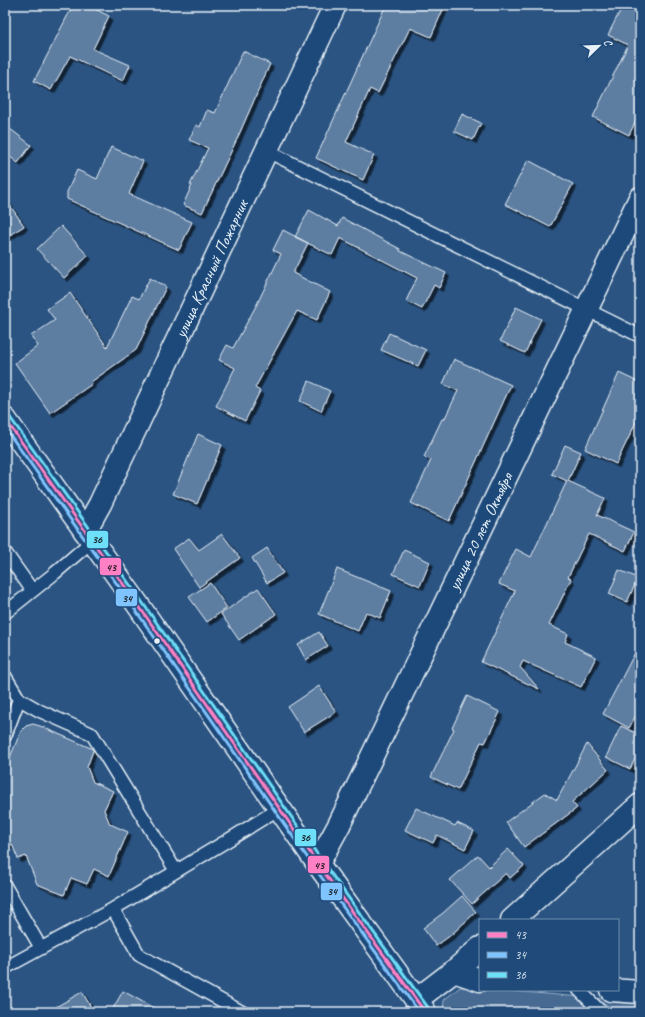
<svg xmlns="http://www.w3.org/2000/svg" width="645" height="1017" font-family="Caveat,sans-serif">
<style>
.green{fill:#476b93;stroke:#98aec6}
.building{fill:#5d7da1;stroke:#e8f1f8;filter:url(#shadow)}
.lines{fill:none;stroke-linecap:round;stroke-linejoin:round}
.service-casing{stroke:#e8f1f8;stroke-width:15}
.minor-casing{stroke:#e8f1f8;stroke-width:25}
.secondary-casing{stroke:#e8f1f8;stroke-width:25}
.service{stroke:#1f4a7a;stroke-width:12}
.minor{stroke:#1f4a7a;stroke-width:22}
.secondary{stroke:#1f4a7a;stroke-width:22}
.bus-1-casing{stroke:#1f4a7a;stroke-width:6}
.bus-2-casing{stroke:#1f4a7a;stroke-width:6}
.bus-3-casing{stroke:#1f4a7a;stroke-width:6}
.bus-1{stroke:#ff80c5;stroke-width:3}
.bus-2{stroke:#80c4ff;stroke-width:3}
.bus-3{stroke:#6ddff8;stroke-width:3}
.bus-dot{fill:#e8f1f8;stroke:#1f4a7a;stroke-width:1.5}
.labels{text-anchor:middle;stroke-width:3.5;stroke-linejoin:round;paint-order:stroke}
.street-label{font-size:17px;fill:#e8f1f8;stroke:#1f4a7a}
.line-badge{stroke:#1f4a7a;stroke-width:1.5}
.pale-badge-label{font-size:11px;text-anchor:middle;font-weight:bold;fill:#111}
</style>
<defs>
<filter id="shadow"><feDropShadow dx="3.5" dy="3.5" stdDeviation="0" flood-color="#0009"/></filter>
</defs>
<rect width="100%" height="100%" fill="#2b5482"/>
<filter id="ink" filterUnits="userSpaceOnUse"><feTurbulence type="fractalNoise" baseFrequency=".025" numOctaves="2"/><feDisplacementMap in="SourceGraphic" scale="8" xChannelSelector="R" yChannelSelector="G"/><feConvolveMatrix kernelMatrix="1 2 1 2 8 2 1 2 1" color-interpolation-filters="sRGB"/></filter>
<g filter="url(#ink)">
<!-- green -->
<path class="green" d="M460,987L480,988V990H499L640,1002V1012H444L443,1010L444,1000Z"/>
<!-- building -->
<path class="building" d="M73,5H87L109,16L93,49L130,65L123,81L70,56L51,90L34,81Z
M386,5H445L431,37L410,28L378,93L370,89L346,142L374,155L363,180L316,158Z
M623,5H640V112L629,135L593,117L628,45L608,35Z
M243,51L270,64L237,139L202,213L183,205L192,185H190L208,148L189,140L196,125L200,127L207,110L215,113Z
M462,114L481,123L473,140L454,131Z
M5,125L31,145L18,163L5,153Z
M111,147L143,161L129,194L192,222L179,250L67,199V192L77,170L97,179Z
M528,160L573,184L550,227L505,204Z
M5,198L24,226L5,238Z
M309,210L338,226L342,218L400,249V251L446,273L439,288L434,285L422,309L406,301L417,278L340,238L332,255L295,237Z
M61,226L88,256L64,278L37,249Z
M283,230L308,243L293,273L330,292L317,320L297,311L255,388L260,391L245,421L216,406L235,368L219,360L227,345L233,348L257,304L281,254L273,250Z
M150,278L166,287L136,350L91,382L92,384L50,413L15,363L38,346L31,336L55,320L47,309L70,293L107,347L132,296L139,299Z
M516,307L541,319L525,353L500,341Z
M389,333L426,350L418,366L381,350Z
M454,359L511,385L449,521L411,503L431,460L424,457L442,419L444,420L458,391L443,384Z
M619,373L640,383V414L616,464L585,449Z
M309,381L330,391L321,411L300,401Z
M198,434L222,445L197,504L173,494Z
M565,445L581,452L568,481L605,498L597,515L634,532L625,551L589,534L568,577L571,579L549,625L568,634L565,642L596,657L581,687L523,661L520,667L539,689L481,662L515,591L499,584L508,565L516,549L531,557L567,481L552,474Z
M222,534L240,558L199,587L173,549L189,538L199,550Z
M267,548L283,573L267,583L252,558Z
M404,550L430,562L420,586L393,574Z
M337,569L391,591L380,618L366,612L358,631L319,614Z
M619,570L638,578L627,602L609,594Z
M210,583L227,608L207,622L189,597Z
M258,588L276,614L239,640L221,614Z
M319,632L328,646L306,660L298,645Z
M640,643V708L629,728L603,714Z
M319,686L336,712L304,732L288,707Z
M467,696L500,712L485,743L481,742L458,790L431,777L454,729L452,728Z
M33,724L40,726L93,749V751L87,767L93,782L113,791L104,810L110,824L128,832L109,876L94,869L87,884L71,878L64,895L37,884L26,856L18,859L12,844L5,847V769L21,731L26,726Z
M621,726L640,735V749L630,769L606,757Z
M587,744L608,770L572,802L577,808L524,847L506,822L545,793L557,800Z
M416,808L455,826L457,823L474,831L465,849L437,835L433,843L405,830Z
M508,849L524,866L510,878L506,873L472,904L450,880L478,855L489,867Z
M462,896L476,912L451,935L436,946L423,928L443,913Z
M123,991L161,1012H111Z
M82,992L94,1012H47Z"/>
<g class="lines">
<defs>
<path id="service" d="M265,150L640,336
M5,552L32,590
M5,613L55,573L92,541
M5,676L19,699
M5,736L19,699L40,711L92,734L176,871
M5,886L41,948
M113,909L139,955L242,1012
M5,968L113,909L235,836L280,808
M579,990L599,1010L604,1012"/>
<g id="minor">
<path id="s1" d="M85,531L100,504L335,5"/>
<path id="s2" d="M318,864L339,825L640,198"/>
<path d="M512,920L640,805"/>
<path d="M454,971L480,980"/>
<path d="M611,990L640,992"/>
<path d="M416,1000L454,971L480,948"/>
</g>
<path id="secondary" d="M5,419L136,602L318,864L425,1012"/>
</defs>
<!-- service casing -->
<use href="#service" class="service-casing"/>
<!-- minor casing -->
<use href="#minor" class="minor-casing"/>
<!-- secondary casing -->
<use href="#secondary" class="secondary-casing"/>
<!-- service -->
<use href="#service" class="service"/>
<!-- minor -->
<use href="#minor" class="minor"/>
<!-- secondary -->
<use href="#secondary" class="secondary"/>
<defs>
<path id="bus-1" d="M5,419L136,602L318,864L425,1012"/>
<path id="bus-2" d="M5,428L132,605L314,867L419,1012"/>
<path id="bus-3" d="M9,416L140,599L322,861L429,1009"/>
</defs>
<!-- bus-1 casing -->
<use href="#bus-1" class="bus-1-casing"/>
<!-- bus-2 casing -->
<use href="#bus-2" class="bus-2-casing"/>
<!-- bus-3 casing -->
<use href="#bus-3" class="bus-3-casing"/>
<!-- bus-1 -->
<use href="#bus-1" class="bus-1"/>
<!-- bus-2 -->
<use href="#bus-2" class="bus-2"/>
<!-- bus-3 -->
<use href="#bus-3" class="bus-3"/>
</g>
</g>
<!-- markers -->
<circle class="bus-dot" cx="157" cy="641" r="3.5"/>
<g class="labels">
<!-- street labels -->
<g class="street-label">
<text dy="6" stroke="none"><textPath href="#s1" startOffset="291">улица Красный Пожарник</textPath></text>
<text dy="6" stroke="none"><textPath href="#s2" startOffset="370">улица 20 лет Октября</textPath></text>
</g>
</g>
<g class="line-badge">
<rect x="86" y="530" width="23" height="19" rx="4" fill="#6ddff8"/>
<rect x="99" y="557" width="23" height="19" rx="4" fill="#ff80c5"/>
<rect x="115" y="588" width="23" height="19" rx="4" fill="#80c4ff"/>
<rect x="294" y="828" width="23" height="19" rx="4" fill="#6ddff8"/>
<rect x="307" y="855" width="23" height="19" rx="4" fill="#ff80c5"/>
<rect x="320" y="882" width="23" height="19" rx="4" fill="#80c4ff"/>
</g>
<g class="pale-badge-label">
<text x="97" y="543">36</text>
<text x="111" y="571">43</text>
<text x="127" y="602">34</text>
<text x="305" y="841">36</text>
<text x="319" y="869">43</text>
<text x="332" y="895">34</text>
</g>
<!-- margin -->
<rect width="645" height="1017" fill="none" stroke="#1f4a7a" stroke-width="20"/>
<rect x="10" y="10" width="625" height="997" fill="none" stroke="#e8f1f8" stroke-width="1.5" filter="url(#ink)"/>
<!-- legend -->
<rect x="479" y="919" width="140" height="72" fill="#1f4a7a" stroke="#6f8dac"/>
<rect x="487" y="932" width="20" height="6" fill="#ff80c5" stroke="#6f8dac"/>
<text x="515" y="939" font-size="12" fill="#e8f1f8">43</text>
<rect x="487" y="952" width="20" height="6" fill="#80c4ff" stroke="#6f8dac"/>
<text x="515" y="959" font-size="12" fill="#e8f1f8">34</text>
<rect x="487" y="972" width="20" height="6" fill="#6ddff8" stroke="#6f8dac"/>
<text x="515" y="979" font-size="12" fill="#e8f1f8">36</text>
<!-- north arrow -->
<g transform="translate(599 46) rotate(67)" stroke="#1f4a7a" stroke-width="3" paint-order="stroke">
<path d="M0-3L7 15L0 10L-7 15Z" fill="#e8f1f8"/>
<text y="-6" font-size="11" font-weight="bold" text-anchor="middle" fill="#e8f1f8">С</text>
</g>
</svg>
